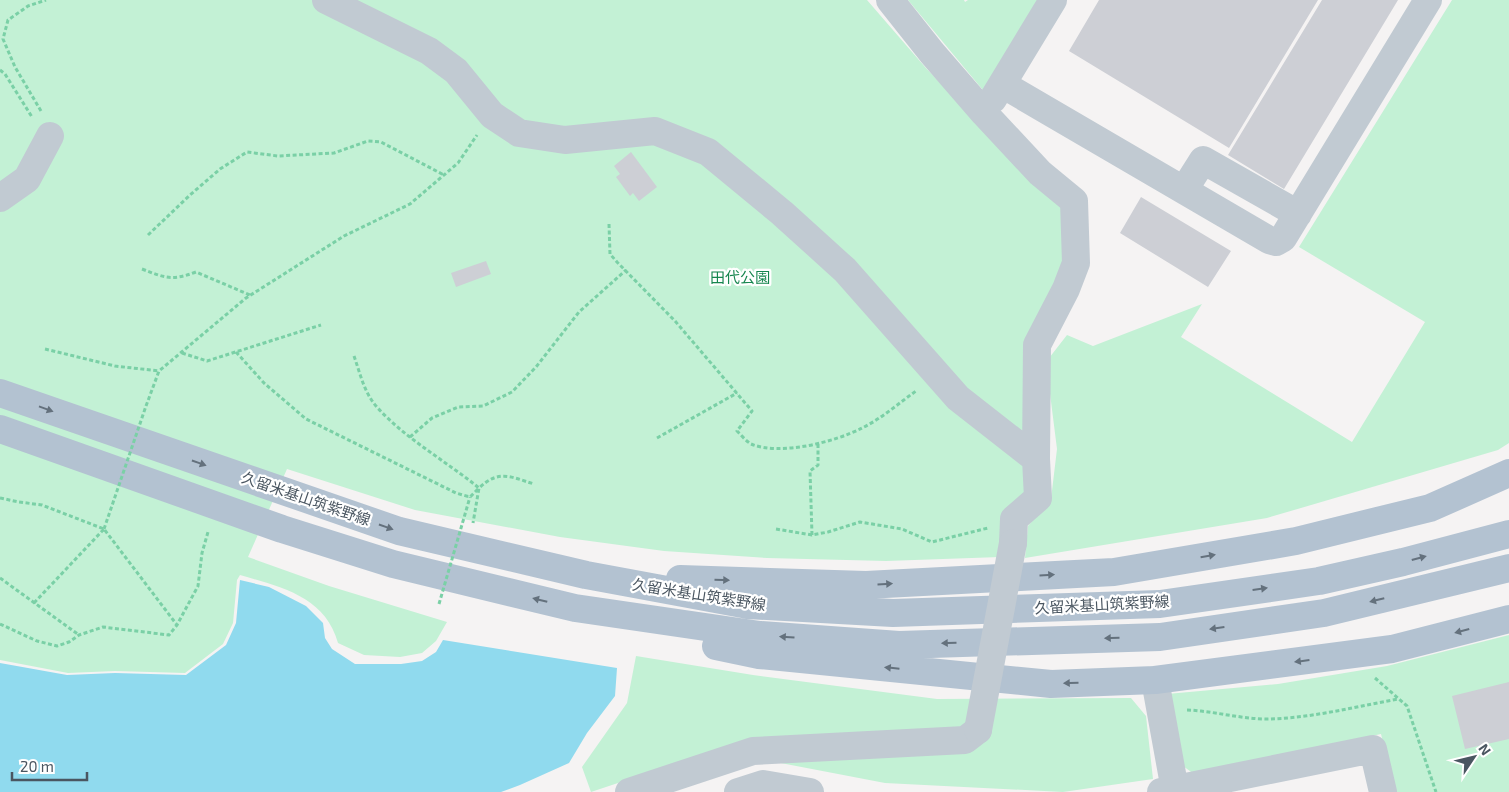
<svg xmlns="http://www.w3.org/2000/svg" width="1509" height="792" font-family="'Exo 2','Noto Sans JP',sans-serif">
<style>
.green{fill:#c3f1d5}
.water{fill:#90daee}
.building{fill:#cdcfd5}
.lines{fill:none;stroke-linecap:round;stroke-linejoin:round}
.path{stroke:#7ad0a6;stroke-width:3;stroke-dasharray:4 2.5;stroke-linecap:butt}
.minor{stroke:#c1cad2;stroke-width:28}
.major{stroke:#b3c2d1;stroke-width:28}
.path-bridge{stroke:#7ad0a6;stroke-width:3;stroke-dasharray:4 2.5;stroke-linecap:butt}
.minor-bridge{stroke:#c1cad2;stroke-width:28}
.oneway{fill:#64717d}
.labels{text-anchor:middle;stroke-width:4.5;stroke-linejoin:round;paint-order:stroke}
.park-label{font-size:15px;fill:#17864f;stroke:#fff}
.street-label{font-size:15px;fill:#4a5661;stroke:#fff}
</style>
<rect width="100%" height="100%" fill="#f5f3f3"/>
<!-- green -->
<path class="green" d="M0,0H867L925,67L1031,179L1062,204L1067,264L1028,347L1029,475L1022,502L1000,557L886,561L767,558L664,551L560,537L415,510L287,469L248,557L329,586L447,622L436,641L422,653L400,657L364,655L338,643C325,596 280,587 240,575L237,580L233,623L223,644L185,673L115,671L68,673L0,660Z
M908,0H964L965,2L968,0H1043L987,95Z
M1452,0H1509V443L1498,450L1267,518L1025,558L1028,526L1051,499L1057,449L1046,362L1067,335L1093,346L1202,304L1181,337L1352,442L1425,322L1299,247Z
M1509,635V792H1395L1381,734L1194,774L1183,766L1167,694L1278,684L1387,666Z
M636,656L753,675L937,699L1131,698L1146,716L1153,779L1063,792L885,783L765,760L729,746L591,792L582,767L627,703Z"/>
<!-- water -->
<path class="water" d="M240,580L269,587L306,606L323,623L325,638L332,649L355,664H401L422,661L436,652L443,640L617,668L615,696L587,733L569,763L520,785L501,792H0V663L67,675L115,673L186,675L226,645L236,623Z"/>
<!-- building -->
<path class="building" d="M1099,0H1318L1229,148L1069,51Z
M1322,0H1398L1284,189L1228,155Z
M631,152L657,187L639,201L633,193L630,196L616,177L620,174L614,166Z
M1141,197L1231,251L1208,287L1120,233Z
M486,261L491,274L456,287L451,273Z
M1509,682V739L1465,749L1452,696Z"/>
<g class="lines">
<!-- path -->
<path class="path" d="M0,70L5,74L32,117
M41,111L15,67L3,39L8,20L28,6L46,0
M609,224L610,254L617,262L675,321L752,411L737,431C741,435 746,441 751,444C780,456 835,442 862,428C881,419 899,403 916,391
M148,235L190,195L220,169L247,152L278,156L334,153L368,141L381,142L444,175
M142,269C165,278 172,281 196,272L250,295
M45,349L115,366L159,371
M236,352L264,383L306,419L456,493L470,497L479,488L473,523
M182,353L207,361L321,325
M354,356C360,373 364,392 376,406C404,438 446,461 479,488C499,469 511,477 534,484
M146,406L159,371L246,298L344,236L410,204L458,163L477,135
M410,437L432,418L458,407L483,406L512,392L536,367L579,312L626,270
M657,438L737,393
M0,498L19,502L42,505L104,529L177,625
M776,529L812,535L828,532L860,522L902,529L932,542L988,528
M812,535L810,471L818,465V443
M0,578L79,635
M34,603L104,529
M0,624L37,641L57,646L69,642L79,635L103,627L169,635L177,625L198,586L202,553L208,532
M1375,678L1407,706L1436,792
M1187,710C1214,711 1240,719 1268,719C1312,718 1354,707 1398,699"/>
<!-- minor -->
<path class="minor" d="M326,0L429,51L456,71L492,115L519,133L565,140L655,131L708,152L782,213L845,270L958,398L1036,459
M890,0L932,53L984,113L1040,173L1074,201L1076,263L1066,289L1037,345L1036,459L1038,498L1014,519L1013,543
M1002,84L1269,240L1276,242L1283,238L1428,0
M993,99L1053,0
M1184,190L1203,160L1298,214
M0,198L27,179L50,136
M1155,680L1175,790
M629,792L753,751L965,740L978,730
M738,792L763,784L810,792
M1161,792L1373,749L1383,792"/>
<!-- major -->
<path class="major" d="M0,393L399,531L586,575L748,605L893,613L1160,604L1319,581L1403,562L1509,534
M0,429L282,529L393,564L575,608L760,635L899,645L1160,637L1324,613L1509,568
M680,579L866,585L1114,572L1296,541L1430,508L1509,473
M716,646L759,655L1051,684L1155,680L1392,649L1509,619"/>
<!-- path-bridge -->
<path class="path-bridge" d="M104,529L146,406
M439,604L470,497"/>
<!-- minor-bridge -->
<path class="minor-bridge" d="M978,730L1013,543"/>
</g>
<!-- one-way arrows -->
<defs><path id="oneway-solid" d="M-6-.8H1V-3.2L6.5 0L1 3.2V.8H-6Z" transform="scale(1.25)"/></defs>
<g class="oneway">
<use href="#oneway-solid" transform="translate(46 409) rotate(20)"/>
<use href="#oneway-solid" transform="translate(199 463) rotate(19)"/>
<use href="#oneway-solid" transform="translate(386 527) rotate(19)"/>
<use href="#oneway-solid" transform="translate(1208 556) rotate(-10)"/>
<use href="#oneway-solid" transform="translate(1419 558) rotate(-15)"/>
<use href="#oneway-solid" transform="translate(1047 575) rotate(-3)"/>
<use href="#oneway-solid" transform="translate(722 580) rotate(2)"/>
<use href="#oneway-solid" transform="translate(885 584) rotate(-3)"/>
<use href="#oneway-solid" transform="translate(1260 589) rotate(-8)"/>
<use href="#oneway-solid" transform="translate(540 600) rotate(-166)"/>
<use href="#oneway-solid" transform="translate(1377 600) rotate(166)"/>
<use href="#oneway-solid" transform="translate(1217 628) rotate(172)"/>
<use href="#oneway-solid" transform="translate(1462 631) rotate(165)"/>
<use href="#oneway-solid" transform="translate(787 637) rotate(-176)"/>
<use href="#oneway-solid" transform="translate(1112 638) rotate(178)"/>
<use href="#oneway-solid" transform="translate(949 643) rotate(178)"/>
<use href="#oneway-solid" transform="translate(1302 661) rotate(173)"/>
<use href="#oneway-solid" transform="translate(892 668) rotate(-174)"/>
<use href="#oneway-solid" transform="translate(1071 683) rotate(178)"/>
</g>
<g class="labels">
<!-- park labels -->
<g class="park-label">
<text x="740" y="283">田代公園</text>
</g>
<!-- street labels -->
<g class="street-label">
<text transform="translate(306 499) rotate(19)" y="5">久留米基山筑紫野線</text>
<text transform="translate(699 595) rotate(9)" y="5">久留米基山筑紫野線</text>
<text transform="translate(1102 605) rotate(-3)" y="5">久留米基山筑紫野線</text>
</g>
</g>
<!-- north arrow -->
<g transform="translate(1474 757) rotate(55)" stroke="#ffffff" stroke-width="4" paint-order="stroke">
<path d="M0-4L9 19L0 12L-9 19Z" fill="#4a5661"/>
<text y="-8" font-size="14" font-weight="bold" text-anchor="middle" fill="#4a5661">N</text>
</g>
<!-- scale -->
<path d="M12 772v8h75v-8" fill="none" stroke="#4a5661" stroke-width="2.5"/>
<text x="20" y="772" font-size="15" fill="#4a5661" stroke="#ffffff" stroke-width="4" paint-order="stroke">20 m</text>
</svg>
